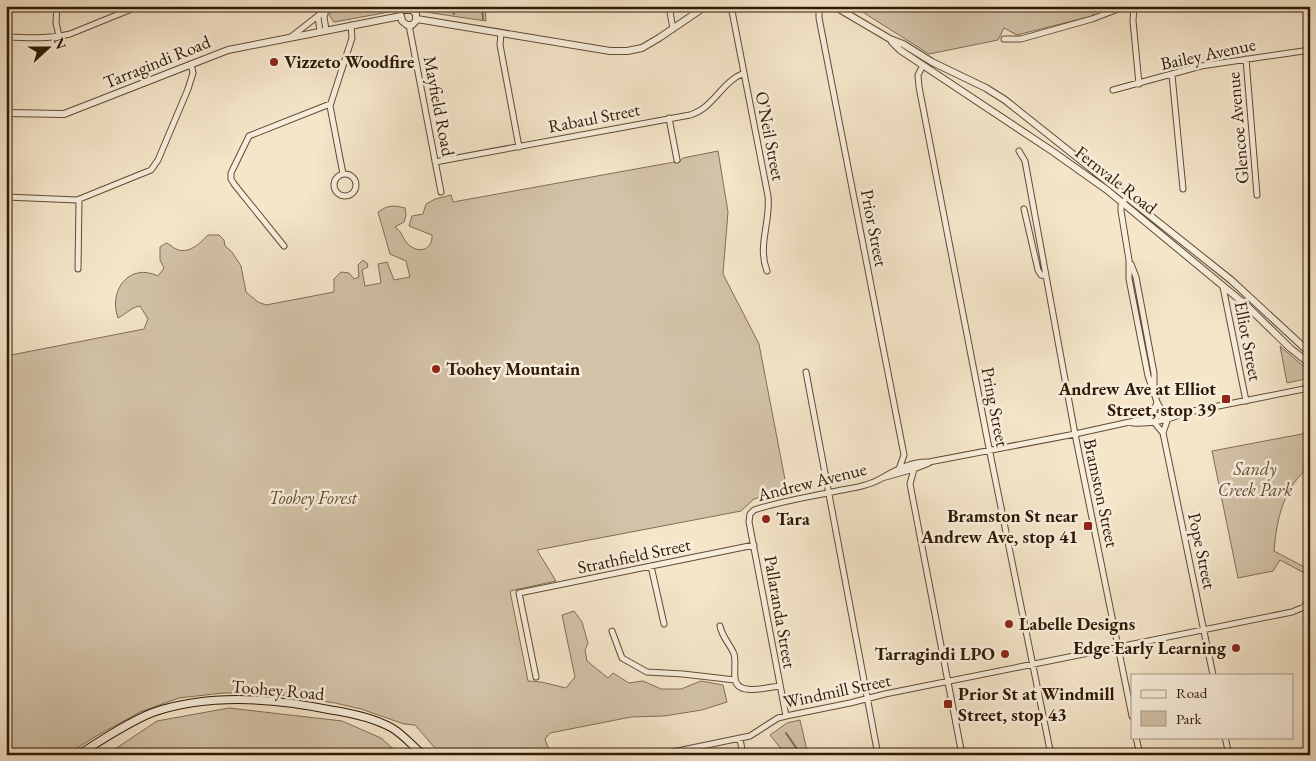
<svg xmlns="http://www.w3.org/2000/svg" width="1316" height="761" font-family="'EB Garamond',serif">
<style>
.green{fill:#d3c2a8;stroke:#806e56}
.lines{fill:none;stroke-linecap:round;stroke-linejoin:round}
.stream{stroke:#7d6a52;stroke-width:2}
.minor-casing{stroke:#604c35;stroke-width:7}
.tertiary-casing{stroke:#604c35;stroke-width:8}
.secondary-casing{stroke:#2e1904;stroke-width:9}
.minor{stroke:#f8eedc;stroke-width:5}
.tertiary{stroke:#f8eedc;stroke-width:6}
.secondary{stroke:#f8eedc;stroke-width:7}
.poi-dot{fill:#8f2418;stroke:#f8eedc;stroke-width:2}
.labels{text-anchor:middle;stroke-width:5;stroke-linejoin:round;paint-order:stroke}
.street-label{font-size:18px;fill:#2e1904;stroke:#f8eedc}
.poi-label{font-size:18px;font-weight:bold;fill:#2e1904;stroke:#f8eedc;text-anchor:start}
.park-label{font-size:18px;font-style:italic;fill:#604c35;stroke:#f8eedc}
</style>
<rect width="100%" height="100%" fill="#f5e5c9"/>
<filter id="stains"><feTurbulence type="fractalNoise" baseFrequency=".004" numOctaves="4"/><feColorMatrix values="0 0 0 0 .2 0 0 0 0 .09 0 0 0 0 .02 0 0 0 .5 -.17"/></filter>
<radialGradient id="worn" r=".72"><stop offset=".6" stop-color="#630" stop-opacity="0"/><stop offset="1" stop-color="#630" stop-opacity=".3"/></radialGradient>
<!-- green -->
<path class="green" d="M335,6H396L389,12L334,22L329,15Z
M417,6H485L486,21L425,12Z
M853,6H1100L1092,16L1017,35L1004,28L998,40L929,54Z
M718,151L728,212L723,274L759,344L787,490L754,499L741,511L537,550L556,581L510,591L528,681L541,682L566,688L575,677L562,615L574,611L582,622L588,643L585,650L587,661L608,678L613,673L629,683L643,681L661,689H681L701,681L723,685L727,702L702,710L664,716L631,717L550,733L545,739L551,755H441L415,725L404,724L361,709L335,703L268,693H223L179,698L140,712L93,738L66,755H6V356L144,329L148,319L140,306C132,307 126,314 118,318C108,291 129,262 158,276L164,268L160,260V247L166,243C170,244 173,248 176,249C189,255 200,243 208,235H219L224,240L225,246L232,252L241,266L246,292L258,302L266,305L334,292V279L341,272L349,273L354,279L359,277L358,265L363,260L367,263L368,267L362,270L365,286L381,283L378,264L387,262L394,280L410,277L406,261L390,254L378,212C388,205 393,205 405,208L406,215L404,222L395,227C404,234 401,236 407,243C418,255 433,250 432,235L409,226L412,216L423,214L426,204L435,199L451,195L453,202L680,161L683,158Z
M1280,346L1310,372V378L1287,383Z
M1310,429V466C1283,488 1277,518 1274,551L1310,570V576L1280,560L1273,571L1238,578L1212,451L1302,434Z
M229,708L342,721L381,738L400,755H106L157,721Z
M800,720L808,755H786L770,735L787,723Z"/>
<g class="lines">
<!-- stream -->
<path class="stream" d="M449,6L454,14
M482,6L483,19
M786,733L801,755"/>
<defs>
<path id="minor" d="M57,6L56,23L59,36
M669,6L673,29
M731,6L768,196C771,221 757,246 767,271
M819,6V18L904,455L899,469
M1134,6L1133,21L1139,84
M409,25L441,192
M326,30L324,17L327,7
M320,31L318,17L326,6
M501,33L500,45L519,147
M6,37C28,38 49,39 70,34L139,6
M291,37L319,15
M1004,39H1021L1092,19L1126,6
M1246,59L1257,195
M923,65L918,75L919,87L988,443L1051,755
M1172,75L1183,189
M1113,90L1201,66L1310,50
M669,118L677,160
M1019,151L1025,161L1075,434L1132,716
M435,162L690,115C714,108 721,82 744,73
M334 185a11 11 0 1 1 22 0a11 11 0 1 1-22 0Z
M343,174L330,106L352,38L351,25
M6,197L77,200L151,170L158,160L188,89L193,73L191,64
M1124,201L1121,206V211L1129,260V279L1148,376L1157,402L1161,409L1168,413
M1024,209L1038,270L1041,275L1046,276
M284,246L234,184L231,179V173L249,136L330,104
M1131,264L1136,277L1154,373V388
M78,269L79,200
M1223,287L1246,401
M806,372L878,755
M1152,417L1157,402
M1153,421L1163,433L1213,675
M1133,423C1148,424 1170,420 1183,413
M1163,433L1168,418
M914,469L910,484L962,755
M882,478L914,469L929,463
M651,566L664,624
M720,626C722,637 730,644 734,654C736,660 734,671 735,678C736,697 768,687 780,686
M612,631L622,658L647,672L683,674L735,680
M536,677L519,593L754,545
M786,716L749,522L750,514L754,510C781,501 810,497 837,491C852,488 869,486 882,478C895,470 913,461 929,462L1075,434L1175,412L1183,413L1304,389L1310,385
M1310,730V740
M1136,737L1140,755
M1225,737L1229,755
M740,739L743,755
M658,755L750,736L778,718L786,716L850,703L885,694L1292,612L1304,607L1310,597"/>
<path id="tertiary" d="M834,6L890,39L903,44L932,62L986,88L1005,100L1231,280L1310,353
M401,16L402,21L407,25H412L416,21V14L412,10H406
M417,19L610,51H627L642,48L659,38L706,6
M892,42L900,50L1052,151L1107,190L1246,305L1290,348L1310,364
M6,113L64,114L228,50L401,16"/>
<path id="secondary" d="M78,755C100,741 130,721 154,712C211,693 273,698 331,710C351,713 374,718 392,728C404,735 413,747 424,755"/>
</defs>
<!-- minor casing -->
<use href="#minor" class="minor-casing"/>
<!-- tertiary casing -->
<use href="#tertiary" class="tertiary-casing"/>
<!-- secondary casing -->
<use href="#secondary" class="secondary-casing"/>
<!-- minor -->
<use href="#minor" class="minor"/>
<!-- tertiary -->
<use href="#tertiary" class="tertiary"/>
<!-- secondary -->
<use href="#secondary" class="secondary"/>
</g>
<!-- markers -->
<g class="poi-dot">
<circle cx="274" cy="62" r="5"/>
<circle cx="436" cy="369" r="5"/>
<rect x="1221" y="394" width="10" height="10" rx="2.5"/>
<circle cx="766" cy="519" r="5"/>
<rect x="1083" y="521" width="10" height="10" rx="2.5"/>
<circle cx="1009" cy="624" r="5"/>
<circle cx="1236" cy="648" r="5"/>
<circle cx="1005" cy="654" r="5"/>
<rect x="943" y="699" width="10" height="10" rx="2.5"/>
</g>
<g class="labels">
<!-- street labels -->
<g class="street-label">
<text transform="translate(1208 54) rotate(-12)" y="6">Bailey Avenue</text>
<text transform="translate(157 62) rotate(-22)" y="6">Tarragindi Road</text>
<text transform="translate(439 106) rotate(79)" y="6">Mayfield Road</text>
<text transform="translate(594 118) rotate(-11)" y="6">Rabaul Street</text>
<text transform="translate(1238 128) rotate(-95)" y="6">Glencoe Avenue</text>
<text transform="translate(770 136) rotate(79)" y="6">O'Neil Street</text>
<text transform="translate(1116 180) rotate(38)" y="6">Fernvale Road</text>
<text transform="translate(874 228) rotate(79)" y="6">Prior Street</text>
<text transform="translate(1248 341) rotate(79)" y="6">Elliot Street</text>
<text transform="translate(995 407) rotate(79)" y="6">Pring Street</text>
<text transform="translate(812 482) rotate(-14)" y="6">Andrew Avenue</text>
<text transform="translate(1101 493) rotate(78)" y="6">Bramston Street</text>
<text transform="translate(1202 551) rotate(78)" y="6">Pope Street</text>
<text transform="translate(634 556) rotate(-12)" y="6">Strathfield Street</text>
<text transform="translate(780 612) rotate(80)" y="6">Pallaranda Street</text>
<text transform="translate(278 690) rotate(5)" y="6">Toohey Road</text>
<text transform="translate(837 691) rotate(-12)" y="6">Windmill Street</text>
</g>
<!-- poi labels -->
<g class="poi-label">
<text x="284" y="68">Vizzeto Woodfire</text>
<text x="446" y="375">Toohey Mountain</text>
<text x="1216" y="395" text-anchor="end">Andrew Ave at Elliot<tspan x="1216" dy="21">Street, stop 39</tspan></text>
<text x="1078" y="522" text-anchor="end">Bramston St near<tspan x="1078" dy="21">Andrew Ave, stop 41</tspan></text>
<text x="776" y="525">Tara</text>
<text x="1019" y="630">Labelle Designs</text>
<text x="1226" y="654" text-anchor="end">Edge Early Learning</text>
<text x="995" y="660" text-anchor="end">Tarragindi LPO</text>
<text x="958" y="700">Prior St at Windmill<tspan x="958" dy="21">Street, stop 43</tspan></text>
</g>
<!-- park labels -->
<g class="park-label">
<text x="1255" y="475">Sandy<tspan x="1255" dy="21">Creek Park</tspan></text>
<text x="313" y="504">Toohey Forest</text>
</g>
</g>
<!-- margin -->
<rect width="1316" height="761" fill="none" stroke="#f5e5c9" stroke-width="25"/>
<rect x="8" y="8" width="1301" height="746" fill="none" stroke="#2e1904" stroke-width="2.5"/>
<rect x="12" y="12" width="1291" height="736" fill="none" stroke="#2e1904"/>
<!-- legend -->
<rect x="1131" y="674" width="162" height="65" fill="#f8eedc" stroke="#a79986"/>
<rect x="1141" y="690" width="25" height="8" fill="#f8eedc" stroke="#a79986"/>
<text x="1176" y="698" font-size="15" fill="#2e1904">Road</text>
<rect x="1141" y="711" width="25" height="15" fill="#d3c2a8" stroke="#a79986"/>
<text x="1176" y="724" font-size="15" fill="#2e1904">Park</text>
<!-- north arrow -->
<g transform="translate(48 48) rotate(69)" stroke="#f8eedc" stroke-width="4" paint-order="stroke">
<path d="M0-4L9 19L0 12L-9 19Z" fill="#2e1904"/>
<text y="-8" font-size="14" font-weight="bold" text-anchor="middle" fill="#2e1904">N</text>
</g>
<rect width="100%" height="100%" filter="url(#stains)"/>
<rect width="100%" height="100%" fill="url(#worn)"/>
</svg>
